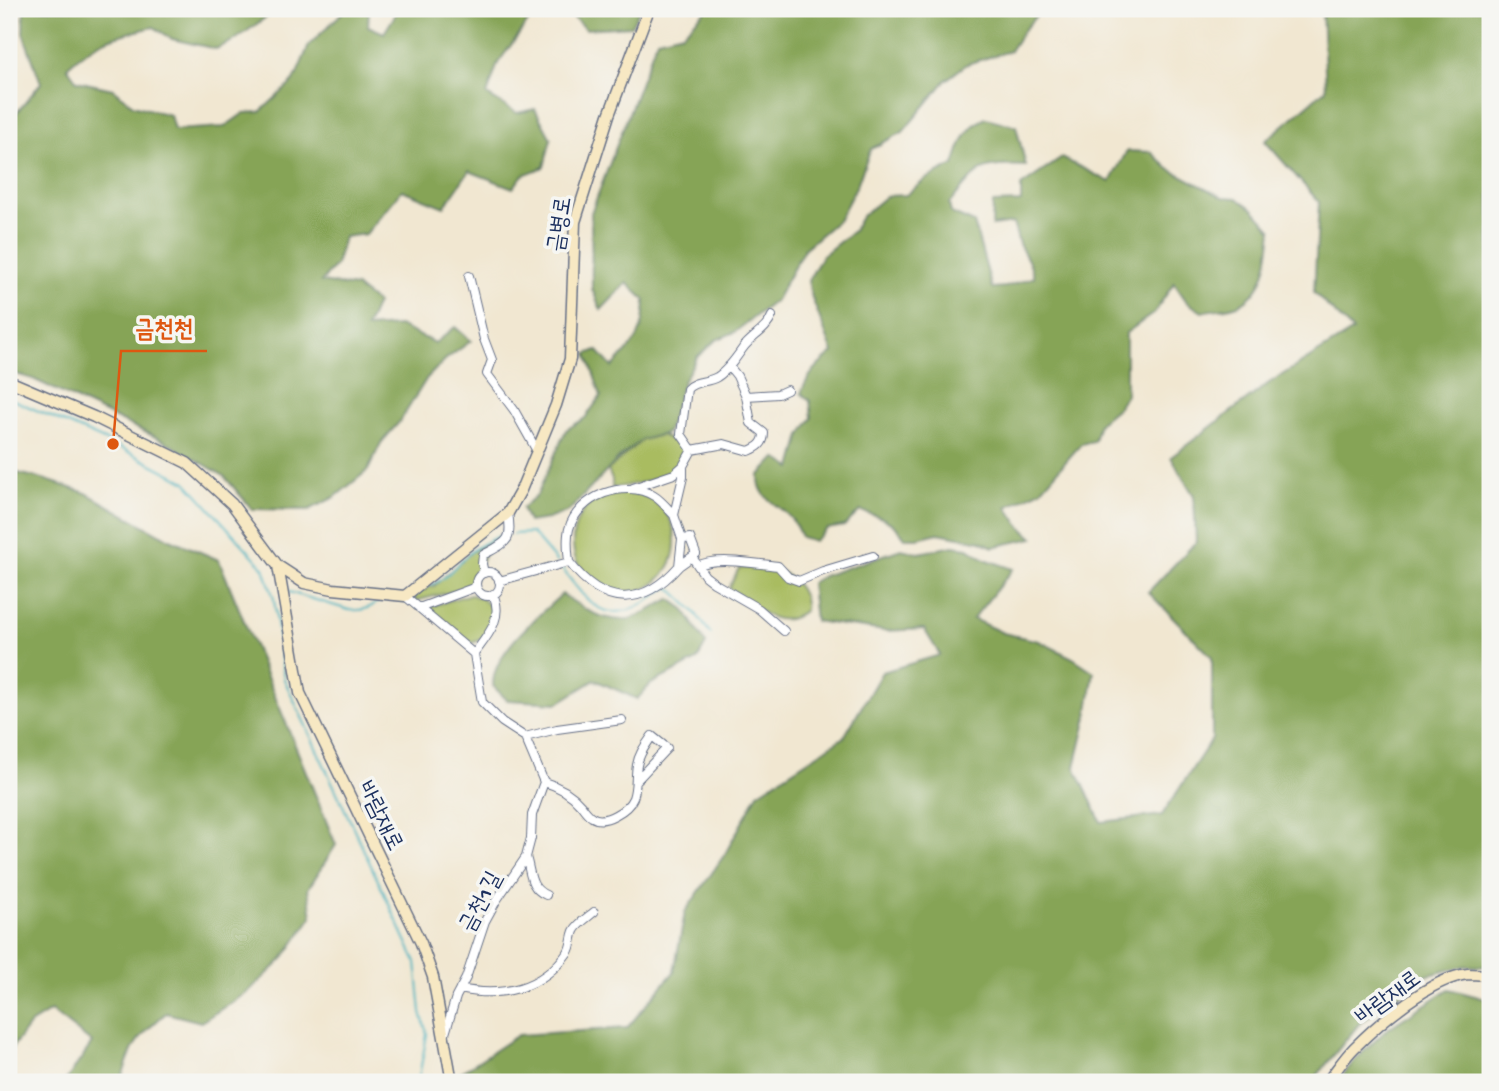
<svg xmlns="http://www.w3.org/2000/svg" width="1499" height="1091" font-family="'Gochi Hand','Poor Story',sans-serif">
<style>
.green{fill:#a9bc60;stroke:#62765f;stroke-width:2}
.forest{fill:#86a456;stroke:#506a5a;stroke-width:2}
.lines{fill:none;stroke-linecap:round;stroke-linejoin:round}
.stream{stroke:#42b0be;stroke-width:2}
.street-casing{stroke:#666f86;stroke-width:10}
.secondary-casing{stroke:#666f86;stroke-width:13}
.street{stroke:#fff;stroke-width:8}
.secondary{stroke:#f7e8c3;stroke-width:10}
.labels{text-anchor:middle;stroke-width:7;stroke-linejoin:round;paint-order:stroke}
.street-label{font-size:23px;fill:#1b2f5e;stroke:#f6f6f2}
.leader{fill:none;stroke:#de5710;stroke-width:2.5}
.callout-dot{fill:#de5710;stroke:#f6f6f2;stroke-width:2.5}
.callout-label{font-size:24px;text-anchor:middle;font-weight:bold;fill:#de5710;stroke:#f6f6f2;stroke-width:7;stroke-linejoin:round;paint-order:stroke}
</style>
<rect width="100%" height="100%" fill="#f6f6f2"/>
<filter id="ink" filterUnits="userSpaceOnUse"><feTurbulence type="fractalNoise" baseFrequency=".0143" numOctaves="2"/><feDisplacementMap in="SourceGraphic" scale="14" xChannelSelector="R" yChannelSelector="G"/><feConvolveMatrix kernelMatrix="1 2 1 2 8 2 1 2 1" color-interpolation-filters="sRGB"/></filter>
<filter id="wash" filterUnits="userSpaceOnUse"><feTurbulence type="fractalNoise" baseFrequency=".00686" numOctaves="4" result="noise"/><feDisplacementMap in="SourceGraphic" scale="28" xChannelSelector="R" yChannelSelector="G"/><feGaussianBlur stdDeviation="1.57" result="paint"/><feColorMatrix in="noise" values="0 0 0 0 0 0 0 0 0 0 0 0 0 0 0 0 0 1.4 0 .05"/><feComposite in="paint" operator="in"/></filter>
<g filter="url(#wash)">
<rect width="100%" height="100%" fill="#f1e7d1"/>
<!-- green -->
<path class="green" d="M661,435L688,448C681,478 638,484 612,488V480L608,470L642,440Z
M573 542a51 51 0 1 1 102 0a51 51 0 1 1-102 0Z
M505,535V541L486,551L475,576L466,588L416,601L414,599L419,590L434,586L471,552Z
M739,568C750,568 762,566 773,569C791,573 807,592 805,610C778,635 753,605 729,588Z
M470,594L482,599L493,610C494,624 484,644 468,643L428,611L429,607Z"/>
<!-- forest -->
<path class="forest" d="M24,9H282L276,10L235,40L216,49L172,39L154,27C114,36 98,38 67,67L77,81L113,89L133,105L170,115L174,130L224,127L244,113L260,112L294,81L309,45L346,9H369L368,26L384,33L399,9H519L528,22L498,63L487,95L517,113L535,109L551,139L544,167L523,175L513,188L469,171L444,207L402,190L366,234L344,237L336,265L321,282L356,287L377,303L366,328L399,326L435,343L455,327L471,341L445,360L427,378L401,420L381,443L368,470L335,497L309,510L252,509L224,476L166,442L33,379L9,372V122L41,83L23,33Z
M565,9H640L631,26L585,29Z
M707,9H1042L1023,31L1010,51L967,64L946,80L903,132L871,149L856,187L839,219L804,249L776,300L735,332L716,340L697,357L683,382L667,433L642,440L619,458L569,511L548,519L528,522L522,508L537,495L566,430L585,418L601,396L587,354L597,350L612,367C636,342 644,336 645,300L627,283L601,310L592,289L591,213L657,39L683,33Z
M1324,9H1490V967L1465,966L1425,976L1359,1024L1312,1082H461L457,1075L518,1035L627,1028L674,972L685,912L725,854L758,793L844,737L882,672L940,655L924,629L885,631L815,621L811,583L823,576L901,549L919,553L953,546L968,548L985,559L1013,569L973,619L1003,633L1039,641L1073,658L1094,672L1087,717L1075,767L1101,822L1162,815L1212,739V657L1148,592L1196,542L1194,496L1171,457L1269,383L1353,331L1314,293L1319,202L1265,141L1326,89L1322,13Z
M986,118L1016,126L1026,166C978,164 979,168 949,204L951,213L974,223L992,288L1006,287L1034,277L1030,264L1019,244L1013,223L992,226L993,203L1021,202V186L1062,158L1110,182L1127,151L1151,152L1169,169L1209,190L1223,197L1237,198L1253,209L1272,230C1269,256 1267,290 1240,304C1230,309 1213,309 1202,312L1187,302L1174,283L1154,313L1126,333V395L1117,408L1099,423L1094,441L1081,444L1041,490L1007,507L1019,525L1033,538L993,547L981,541L938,533L918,538H905C894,521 880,516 860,511L844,526L827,529L814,541L801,537C799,532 796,526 793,521C781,504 758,501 759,476L776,458L792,468L801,435L812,418L810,401L801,393C808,375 818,364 833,353L812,298L808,281L822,256L853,231L861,217L886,196L906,195L926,179L954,165C960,145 966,126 986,118Z
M9,471L43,479L86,493L161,535L219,560L336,845L308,889L312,917L282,960L248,992L201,1022L166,1013C137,1038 131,1045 121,1082H65L92,1043L51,1011L30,1024L9,1052Z
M562,594C582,608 603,623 629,619C642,616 658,605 670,599L684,609L706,644L697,660L651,684L637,699L595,680L558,703L507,700L493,686C492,652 539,616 562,594Z
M1449,989L1490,1000V1082H1338L1355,1060L1387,1029Z"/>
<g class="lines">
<!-- stream -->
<path class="stream" d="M9,398L113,444L186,482L264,568L274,599L284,679L416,962L421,1012L427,1034L418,1082
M513,534L532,533L557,562
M560,566C586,599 601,628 646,602C654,597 660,590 669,587L693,610L711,634
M428,585C444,583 455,565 467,555C477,546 494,537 507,534
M289,592L349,610C363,611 371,608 382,599"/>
</g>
</g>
<g filter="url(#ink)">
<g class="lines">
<defs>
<path id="street" d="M469,276L484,339L492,360L487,374L514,410L537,451
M746,396L778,394L787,390
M692,450L681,434L687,389C695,380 707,383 717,377C728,370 736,358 743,348C752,336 767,330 772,316
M633,488L674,474L683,466
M674,515L682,539L679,566L696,554L690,538L682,539
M692,557L705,576L714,583L759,609L784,631
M679,566C641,609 603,606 569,562C568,551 566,540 569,529C578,496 625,478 654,496C661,500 668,509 674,515L683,477V466L692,450L724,444L749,451C758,447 764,444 764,433L751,423L746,396L737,376L729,366
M698,566C715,556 758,564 778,566L788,577L799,581L823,571L873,556
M476 584a12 12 0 1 1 24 0a12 12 0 1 1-24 0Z
M484,573L482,564L483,555C507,542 513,542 508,513
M499,581L569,562
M405,596L474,654L482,702L502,722L525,737L544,782L532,815L531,838L526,857L496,901L485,921L466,978L456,997L444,1037
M419,608L476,587
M474,654C488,635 504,618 493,594
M525,737L557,729L622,720
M544,782C558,786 571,793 581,805C584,809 587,814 592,817C604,825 628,810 633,798C637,787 635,776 637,765C639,753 646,745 652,736L667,748L636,781
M526,857C531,872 529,888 546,895
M460,989C502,998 542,989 568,952C572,946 571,938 574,931C577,924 588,917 594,912"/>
<path id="secondary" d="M9,381L94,417L187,463L232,504L278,566L304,583L333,589L405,596L508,513L521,490L556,405L570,359L575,222L609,115L649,9
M278,566L300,693L421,943L433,977L452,1082
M1327,1082C1336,1071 1344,1058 1354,1048C1380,1022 1431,978 1468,974C1475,974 1483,975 1490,975"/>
</defs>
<!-- street casing -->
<use href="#street" class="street-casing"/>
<!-- secondary casing -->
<use href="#secondary" class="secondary-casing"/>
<!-- street -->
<use href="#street" class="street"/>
<!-- secondary -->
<use href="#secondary" class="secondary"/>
</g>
</g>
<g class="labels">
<!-- street labels -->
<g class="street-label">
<text transform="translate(558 224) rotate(-81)" y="8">금병로</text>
<text transform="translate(382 815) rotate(64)" y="8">바람재로</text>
<text transform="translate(479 901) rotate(-62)" y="8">금천1길</text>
<text transform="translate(1387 996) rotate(-36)" y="8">바람재로</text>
</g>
</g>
<!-- callouts -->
<path class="leader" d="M113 444L121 351H207"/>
<circle class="callout-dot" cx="113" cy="444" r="7"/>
<g class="callout-label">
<text x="164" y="336">금천천</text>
</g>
<!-- margin -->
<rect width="1499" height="1091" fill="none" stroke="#f6f6f2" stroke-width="35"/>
</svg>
